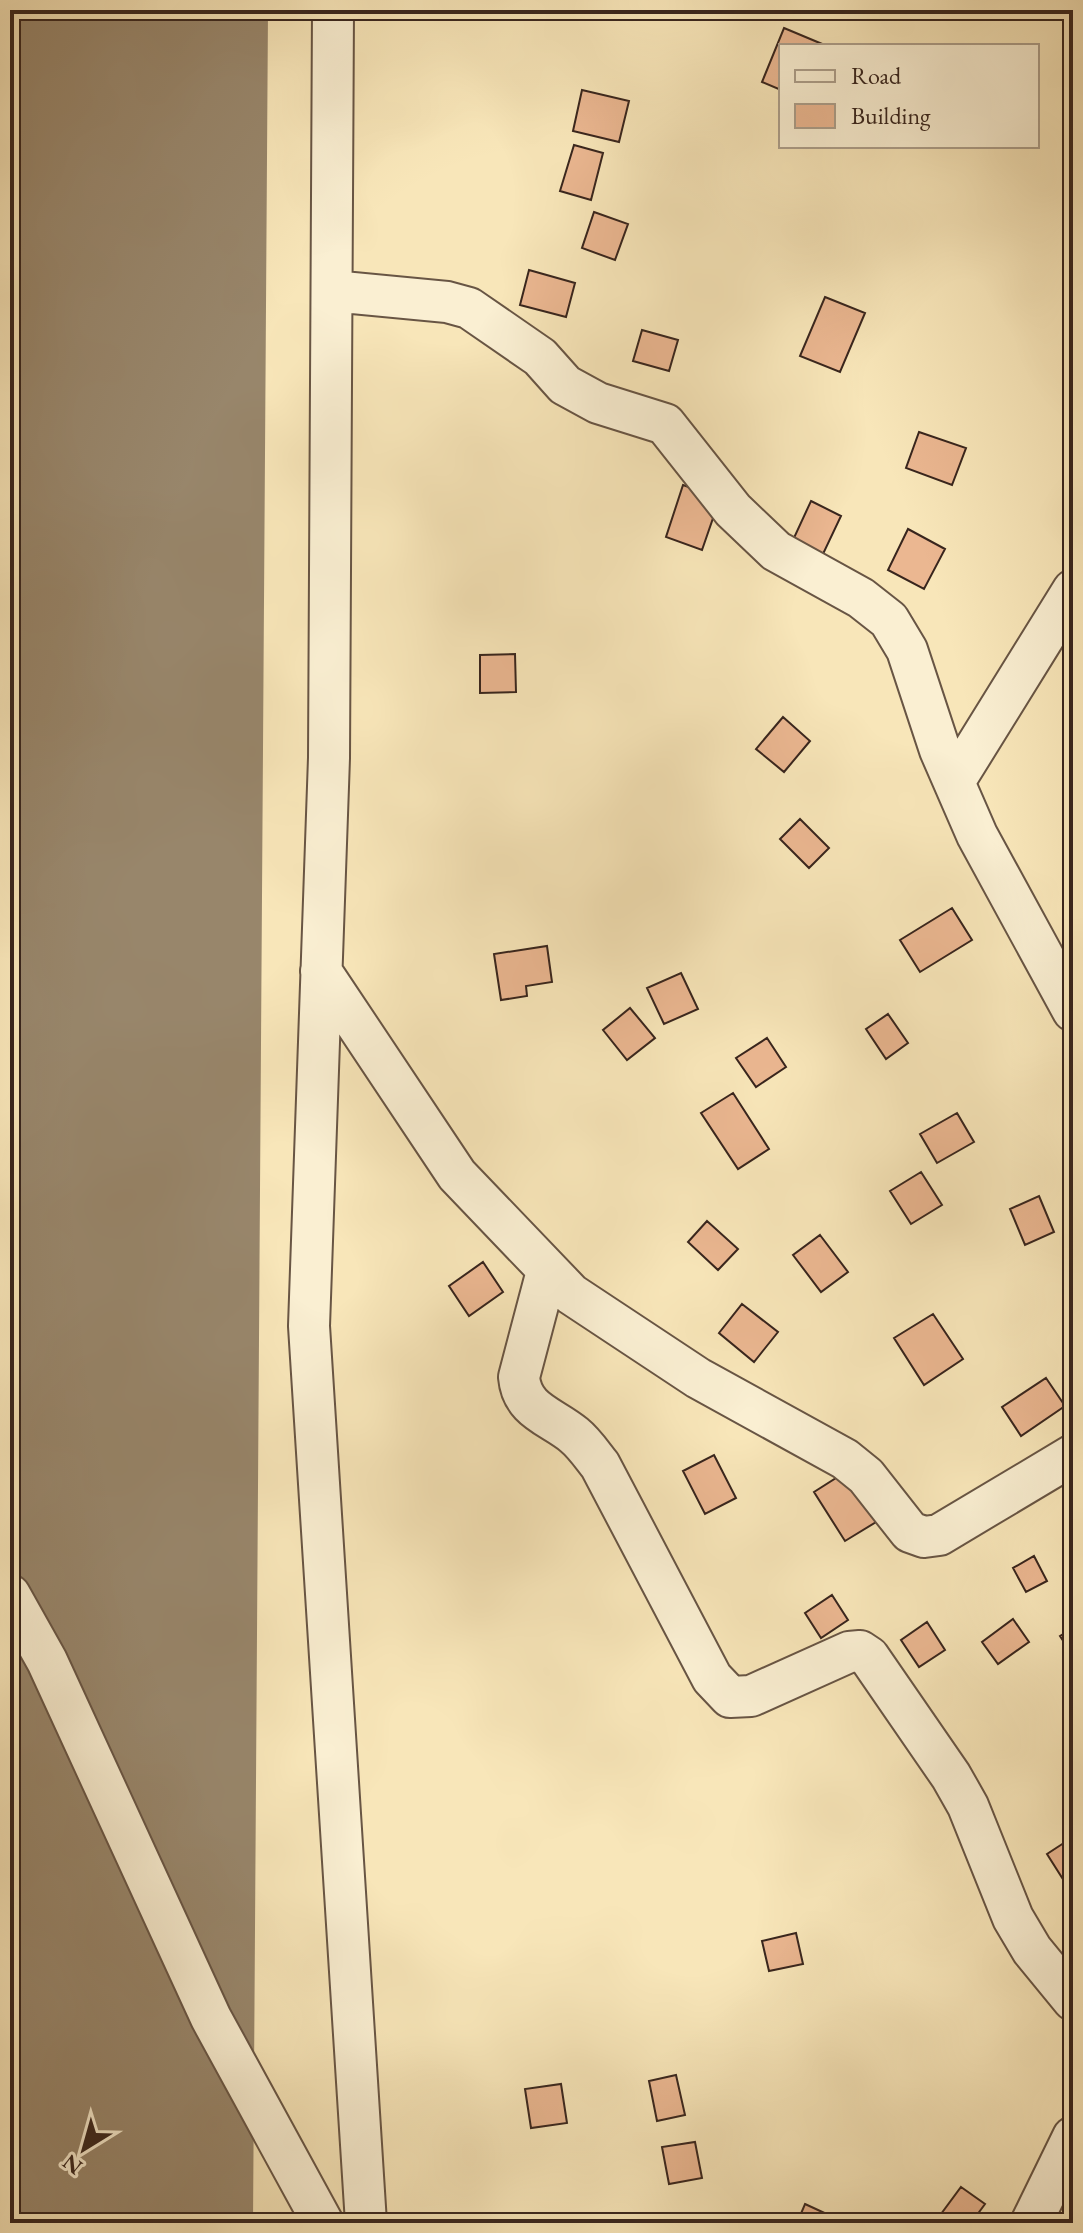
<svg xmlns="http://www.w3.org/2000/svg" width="1083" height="2233" font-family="'EB Garamond',serif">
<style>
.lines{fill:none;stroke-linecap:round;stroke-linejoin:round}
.runway{stroke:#98866b;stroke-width:252}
.building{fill:#ebb791;stroke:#38251d;stroke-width:2}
.minor-casing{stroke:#685544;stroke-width:44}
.minor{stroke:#faefd2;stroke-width:40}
</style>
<rect width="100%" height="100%" fill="#f8e6b9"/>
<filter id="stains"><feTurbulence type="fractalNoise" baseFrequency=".0025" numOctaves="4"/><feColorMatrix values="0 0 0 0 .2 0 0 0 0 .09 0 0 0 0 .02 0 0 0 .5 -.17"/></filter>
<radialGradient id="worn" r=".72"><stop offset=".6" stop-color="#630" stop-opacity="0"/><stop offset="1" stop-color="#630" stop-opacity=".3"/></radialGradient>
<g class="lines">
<!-- runway -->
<path class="runway" d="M127,2223L142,10"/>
</g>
<!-- building -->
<path class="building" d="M784,28L827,46H781V90L762,82Z
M582,90L629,101L619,142L573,131Z
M574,145L603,153L591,200L560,191Z
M594,212L628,224L615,260L582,248Z
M529,270L575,283L566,317L520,305Z
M825,297L865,313L840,372L800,356Z
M642,330L678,340L669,371L633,361Z
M919,432L966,448L952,485L906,468Z
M683,485L720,498L702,550L666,537Z
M811,501L841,516L823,554L793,540Z
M908,529L945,549L924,589L888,570Z
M515,654L516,692L480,693V655Z
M783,717L810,741L784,772L756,749Z
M800,819L829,848L809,868L780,839Z
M952,908L972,940L920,972L900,940Z
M547,946L552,982L526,986L527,996L501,1000L494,954Z
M681,973L698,1009L664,1024L647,988Z
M630,1008L655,1038L627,1060L603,1030Z
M888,1014L908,1043L886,1059L866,1029Z
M767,1038L786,1067L756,1087L736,1058Z
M733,1093L769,1149L738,1169L701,1113Z
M957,1113L974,1142L937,1163L920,1134Z
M921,1172L942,1205L911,1224L890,1191Z
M1039,1196L1054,1232L1025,1245L1010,1209Z
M707,1221L738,1249L718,1270L688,1242Z
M820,1235L848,1272L821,1292L793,1255Z
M483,1262L503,1292L469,1316L449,1286Z
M742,1304L778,1332L754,1362L719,1333Z
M933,1314L963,1359L924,1385L894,1338Z
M1046,1378L1065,1406L1021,1436L1002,1407Z
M714,1455L736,1498L705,1514L683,1471Z
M855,1466L886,1516L845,1541L814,1492Z
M1034,1556L1047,1581L1026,1592L1013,1568Z
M832,1595L848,1620L821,1638L805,1613Z
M1013,1619L1029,1642L998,1664L982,1642Z
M927,1622L945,1650L919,1667L901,1640Z
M1073,1628V1656L1060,1636Z
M1073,1837V1895L1047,1854Z
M796,1933L803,1964L769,1971L762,1941Z
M676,2075L685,2115L657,2121L649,2081Z
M561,2084L567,2123L531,2128L525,2089Z
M695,2142L702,2178L669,2184L662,2147Z
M961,2187L985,2204L971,2223H953L941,2214Z
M805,2204L842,2221L841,2223H797Z"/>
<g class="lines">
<defs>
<path id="minor" d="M333,10L329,758L309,1326L366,2223
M332,291L447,302L469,308L540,357L565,385L598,403L665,424L733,510L776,551L861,598L889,620L907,650L940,750L977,835L1073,1011
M954,782L1073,590
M321,971L457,1175L571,1294L698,1378L845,1459L866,1476L910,1532L924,1537L939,1535L1073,1455
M547,1271L519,1377C522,1411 551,1416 574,1435C584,1443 592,1455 600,1465L712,1678L730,1697L751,1696L849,1652L860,1651L869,1657L951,1776L968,1806L1013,1918L1032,1950L1073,2000
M10,1595L47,1661L211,2018L323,2223
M1031,2223L1073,2137"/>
</defs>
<!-- minor casing -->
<use href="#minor" class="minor-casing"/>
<!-- minor -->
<use href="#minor" class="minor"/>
</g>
<!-- margin -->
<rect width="1083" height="2233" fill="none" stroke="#f8e6b9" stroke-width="40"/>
<rect x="12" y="12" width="1059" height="2209" fill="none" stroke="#38251d" stroke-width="4"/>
<rect x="20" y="20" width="1043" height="2193" fill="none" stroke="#38251d" stroke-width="2"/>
<!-- legend -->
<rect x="779" y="44" width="260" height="104" fill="#faefd2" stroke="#ac9e8a" stroke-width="2"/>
<rect x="795" y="70" width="40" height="12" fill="#faefd2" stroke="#ac9e8a" stroke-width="2"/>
<text x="851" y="84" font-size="24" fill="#38251d">Road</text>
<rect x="795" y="104" width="40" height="24" fill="#ebb791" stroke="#ac9e8a" stroke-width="2"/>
<text x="851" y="124" font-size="24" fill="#38251d">Building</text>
<!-- north arrow -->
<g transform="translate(84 2149) rotate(217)" stroke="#faefd2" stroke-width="6" paint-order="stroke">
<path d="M0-6L14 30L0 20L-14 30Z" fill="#38251d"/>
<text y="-12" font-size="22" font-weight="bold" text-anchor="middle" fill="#38251d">N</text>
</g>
<rect width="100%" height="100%" filter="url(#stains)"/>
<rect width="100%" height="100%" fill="url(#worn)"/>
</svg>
